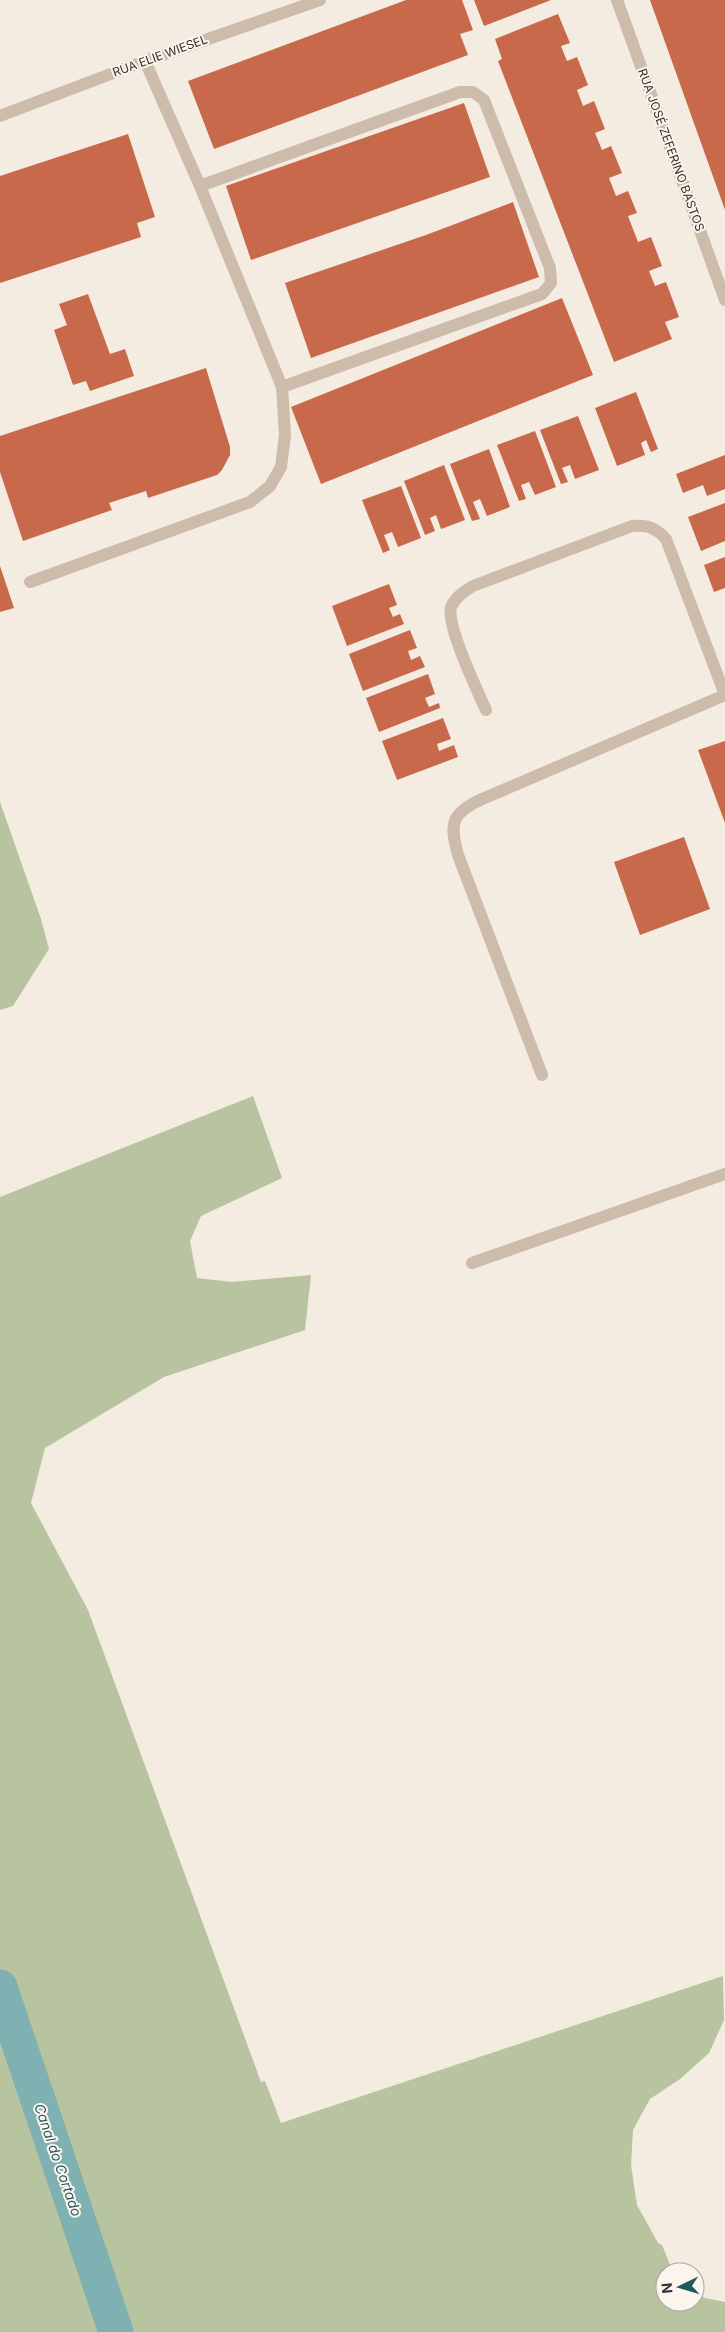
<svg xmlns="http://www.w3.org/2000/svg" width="725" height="2332" font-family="Inter,sans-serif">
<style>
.green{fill:#b8c4a0}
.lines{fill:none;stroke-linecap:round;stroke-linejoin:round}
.canal{stroke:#7fb0b2;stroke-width:35}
.building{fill:#c8694b}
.minor{stroke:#cdbbac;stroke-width:12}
.labels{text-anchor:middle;stroke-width:4;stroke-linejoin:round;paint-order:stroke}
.street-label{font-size:12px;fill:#3b302b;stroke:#fbf5ee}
.water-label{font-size:14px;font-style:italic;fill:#1f5a5e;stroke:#fbf5ee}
</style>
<rect width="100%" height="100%" fill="#f4ebe1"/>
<!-- green -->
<path class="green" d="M0,802L41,919L49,949L13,1006L0,1010Z
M253,1096L282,1178L201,1216L190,1241L197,1278L232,1282L311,1275L305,1330L164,1377L45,1448L31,1503L88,1610L261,2082L265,2081L281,2123L723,1976L724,2020L709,2053L680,2079L650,2099L633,2130L631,2165L637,2205L658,2243L662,2245L673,2272H665V2302H695V2291L705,2298L725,2302V2332H0V1197Z"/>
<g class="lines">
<!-- canal -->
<path class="canal" d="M0,1987L116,2332"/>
</g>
<!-- building -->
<path class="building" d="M406,0H462L473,30L460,34L468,55L214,149L188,81Z
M474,0H551L484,26Z
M650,0H725V210Z
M558,14L570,43L561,46L567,61L577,57L588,85L577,90L583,106L594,101L605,129L595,133L602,150L611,146L622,173L609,178L616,196L628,191L637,213L628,216L638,242L651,237L662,266L649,271L655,286L666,282L679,317L665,322L672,339L614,362L498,61L502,59L495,39Z
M464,103L490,177L251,260L226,186Z
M128,134L155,217L137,223L141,237L0,283V176Z
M513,202L539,277L311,358L285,283L426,235Z
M88,294L110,354L125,349L134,376L90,391L86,381L73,385L54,330L67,325L59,304Z
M562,298L593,375L321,484L291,407Z
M206,368L230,447V455L222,470L217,475L148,498L146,491L109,503L112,510L23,541L0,472V436Z
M636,392L658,449L651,452L646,440L641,443L645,455L617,466L595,408Z
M578,416L599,470L575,479L570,465L562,468L568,482L561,484L540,430Z
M535,431L556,487L535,495L529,482L521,485L526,499L519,501L497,445Z
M489,449L510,507L487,516L480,499L473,502L480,519L472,521L450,464Z
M725,455V489L707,496L703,485L683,493L676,474Z
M444,465L465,520L441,529L436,515L430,518L435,531L425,535L404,481Z
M401,486L421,538L398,547L392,532L384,535L390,550L383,553L362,500Z
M725,503V541L701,551L688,517Z
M725,557V588L714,592L704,565Z
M0,566L14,608L0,612Z
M389,584L397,605L389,608L393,617L400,614L404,624L347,646L332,606Z
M410,630L417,648L408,651L411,660L420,656L425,667L363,691L349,654Z
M428,674L435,694L425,698L429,707L439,703L440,708L379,732L366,698Z
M443,718L451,739L437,744L439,751L454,745L458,757L397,780L382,741Z
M725,741V823L698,750Z
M684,837L710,909L640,935L614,862Z"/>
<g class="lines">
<!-- minor -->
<path class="minor" d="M617,0L725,300
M0,116L145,61L320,0
M200,186L460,92H473L484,100L550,268L551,283L542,294L282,387
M30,582L250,502L270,486L281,467L285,435L282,387L200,186L145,61
M486,710C477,690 446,625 451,607C455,597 465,591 473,586L632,526C647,525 655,527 666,539L725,695
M542,1075L458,855C450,825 450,814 480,800L725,695
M472,1263L725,1174"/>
</g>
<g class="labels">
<!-- street labels -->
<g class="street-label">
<text transform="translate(160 56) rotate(-20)" y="4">RUA ELIE WIESEL</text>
<text transform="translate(671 150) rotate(70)" y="4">RUA JOSÉ ZEFERINO BASTOS</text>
</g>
<!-- water labels -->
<g class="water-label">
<text transform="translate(58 2160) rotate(71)" y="5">Canal do Cortado</text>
</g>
</g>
<!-- north arrow -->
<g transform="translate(680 2287) rotate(265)"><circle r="24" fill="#fbf5ee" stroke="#aea6a0"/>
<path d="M0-4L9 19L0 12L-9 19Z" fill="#1f5a5e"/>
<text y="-8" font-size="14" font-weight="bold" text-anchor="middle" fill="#3b302b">N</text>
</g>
</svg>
